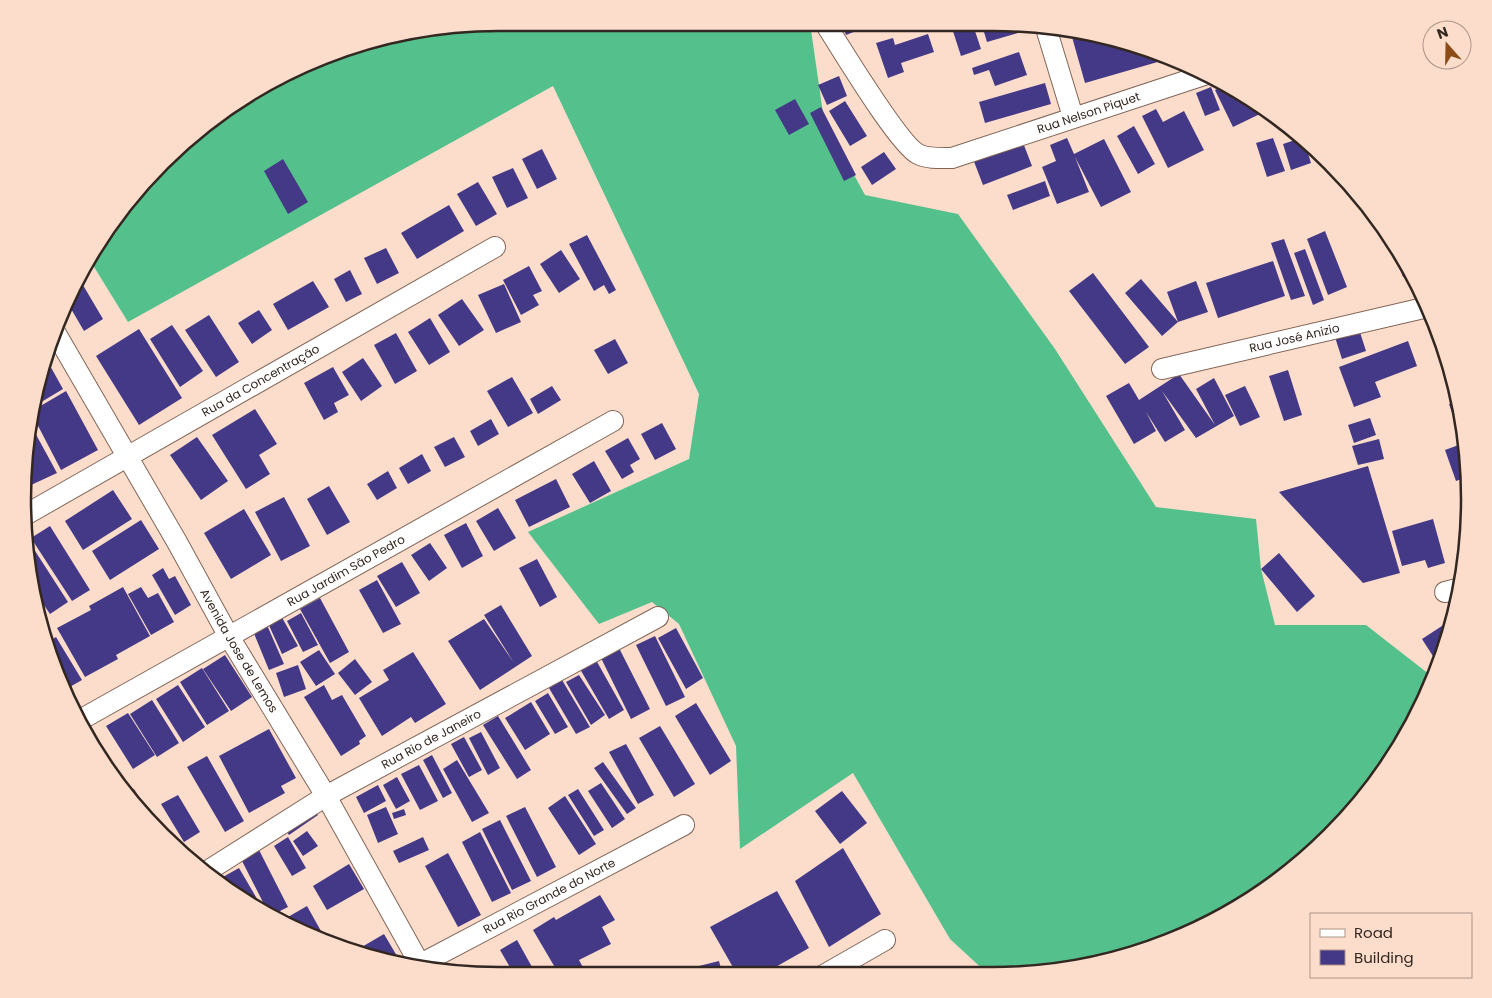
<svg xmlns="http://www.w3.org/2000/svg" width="1492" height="998" font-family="Poppins,sans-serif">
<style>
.forest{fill:#54c18d}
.building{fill:#443987}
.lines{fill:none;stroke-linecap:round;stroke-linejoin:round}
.minor-casing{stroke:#816658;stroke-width:22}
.minor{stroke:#fff;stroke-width:20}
.labels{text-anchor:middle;stroke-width:5;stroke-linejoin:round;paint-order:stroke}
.street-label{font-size:12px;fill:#332721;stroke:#fcddcc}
.rim{fill:none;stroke:#332721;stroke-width:2.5}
</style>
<rect width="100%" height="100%" fill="#fcddcc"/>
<!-- forest -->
<path class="forest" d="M499,23H810L824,120L865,195L958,214L1055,349L1156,507L1256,519L1261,569L1275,625H1366L1434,678L1389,763L1330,836L1258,895L1176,939L1086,966L993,975H989L950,939L853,773L740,849L736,746L679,624L652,602L599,624L528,532L689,459L699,394L553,86L128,322L91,262L121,209L234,103L346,48Z"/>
<!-- building -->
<path class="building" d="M841,22H864L866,27L846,35Z
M950,22H972L981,49L961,56Z
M981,22L1031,26L1032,29L987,42Z
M1088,32L1168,59L1085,83L1072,37Z
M928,34L934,52L901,63L904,72L888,78L876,43L893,38L895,45Z
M1019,52L1027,75L995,86L989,70L974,75L972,68Z
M839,76L847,96L827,105L818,85Z
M1045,83L1051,104L985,123L979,102Z
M1224,86L1262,113L1233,127L1215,90Z
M1211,87L1220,110L1205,116L1196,93Z
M795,99L809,124L789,135L775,110Z
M845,101L867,136L850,146L829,111Z
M821,107L856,175L844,181L810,113Z
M1156,109L1163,122L1184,111L1204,150L1168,168L1142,116Z
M1134,126L1155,164L1138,174L1117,136Z
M1067,138L1074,154L1104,139L1131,192L1101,207L1075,157L1089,192L1057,204L1042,167L1056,161L1050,145Z
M1273,138L1285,171L1267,177L1256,143Z
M1298,139L1305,144L1311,163L1291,170L1283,144Z
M1022,140L1032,166L983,185L973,159Z
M542,149L557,179L537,189L522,159Z
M884,152L896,169L872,185L861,167Z
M283,159L308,202L288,214L264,171Z
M513,168L528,198L507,208L492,177Z
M1045,181L1050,196L1013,210L1007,195Z
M478,182L497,214L476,226L457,194Z
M1347,183L1361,200L1354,203Z
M449,205L464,231L417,259L401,233Z
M1386,230L1389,234L1411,274L1403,277Z
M1325,231L1347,287L1328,295L1307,239Z
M587,235L616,290L609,294L604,285L594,291L569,244Z
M1284,239L1305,296L1291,300L1271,243Z
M386,248L399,273L377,284L364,258Z
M1305,249L1324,300L1313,305L1294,253Z
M561,250L580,279L559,293L540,264Z
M1273,261L1285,296L1218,318L1206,283Z
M529,266L542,291L533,295L539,305L521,315L503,280Z
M350,270L362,294L346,302L334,279Z
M1093,273L1149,347L1125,364L1069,291Z
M1141,279L1178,322L1167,292L1196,281L1208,312L1178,322L1162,336L1125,293Z
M80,280L103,319L84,331L67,302Z
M313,281L329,307L288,330L273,304Z
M504,284L521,322L496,333L478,295Z
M462,299L484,330L459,346L438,315Z
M259,310L272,330L252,344L238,323Z
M209,315L239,362L216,377L185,330Z
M430,318L450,352L429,365L408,332Z
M172,325L203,371L180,387L150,339Z
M1358,326L1366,351L1342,359L1334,334Z
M139,329L182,398L139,425L96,356Z
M396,333L417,371L395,384L374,345Z
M615,339L628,363L608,374L594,350Z
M1408,341L1417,366L1375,382L1381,397L1354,407L1339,367Z
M1443,350L1452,377L1448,379L1437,352Z
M363,358L382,386L361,401L342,372Z
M48,362L63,389L38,404Z
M333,367L349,395L334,403L338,412L324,420L304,383Z
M1288,370L1302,415L1284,421L1269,376Z
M1179,374L1215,425L1196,389L1214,378L1234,416L1196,438L1162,391L1185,430L1165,442L1146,412L1156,431L1134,444L1106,396L1129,383L1139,400Z
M512,377L533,413L508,427L487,391Z
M552,386L561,400L538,414L530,399Z
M1245,386L1260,417L1240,426L1225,395Z
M66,391L98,450L61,470L35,420L37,408Z
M1459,401L1464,439H1461L1449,404Z
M255,409L277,444L259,455L270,474L246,489L212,435Z
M1370,418L1376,435L1354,443L1348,425Z
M491,419L499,434L478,446L470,431Z
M662,423L676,449L655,460L641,434Z
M33,429L57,473L31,485L24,468Z
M197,437L228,481L201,500L170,455Z
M454,437L465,457L445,467L434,447Z
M628,438L640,459L630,465L634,472L622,479L605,451Z
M1379,439L1384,459L1358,465L1352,446Z
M1464,443L1467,477L1456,481L1445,450Z
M422,454L431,471L408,484L399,468Z
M594,461L611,491L590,503L572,474Z
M1368,466L1400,573L1363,583L1279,492Z
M388,471L397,488L377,500L367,484Z
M556,479L570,507L529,527L515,500Z
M1468,483L1469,498L1464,484Z
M329,486L350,522L327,535L307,499Z
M113,490L132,519L83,550L65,521Z
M284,497L310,546L281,561L255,512Z
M498,508L516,538L494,551L476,521Z
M244,509L271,555L231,579L204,533Z
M1433,519L1445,563L1428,568L1425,560L1402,566L1392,531Z
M141,520L159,549L110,580L92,551Z
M466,523L483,556L462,568L444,535Z
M50,526L90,590L72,601L31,538Z
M28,540L68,602L50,614L31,586Z
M430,543L447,568L429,581L411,555Z
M1279,553L1315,596L1297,612L1261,569Z
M537,559L557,597L540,607L519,568Z
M402,562L420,593L396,607L377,576Z
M163,568L169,579L175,576L191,605L175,615L152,575Z
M377,580L401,624L383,633L359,590Z
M123,587L150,636L116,655L118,659L85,677L57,628L91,610L89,606Z
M141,587L148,598L158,593L174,622L151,635L128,594Z
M320,598L349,652L330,663L300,609Z
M501,605L532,656L480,690L448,641L484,619L514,663L484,615Z
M301,613L318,645L303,652L287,621Z
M280,614L298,646L282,654L267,621Z
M1445,624L1449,630L1438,664L1422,639Z
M267,625L284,664L269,670L253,631Z
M676,628L703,678L686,689L658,638Z
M655,636L685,697L666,706L636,645Z
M56,637L82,680L68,688L50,641Z
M619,648L650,709L631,719L601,658Z
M319,650L335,674L316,686L300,662Z
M413,652L446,704L415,723L411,717L382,736L359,698L389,680L383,670Z
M225,655L252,697L231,711L203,669Z
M355,659L372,682L355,695L338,673Z
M596,660L624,710L609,719L580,669Z
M298,665L306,689L284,697L276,673Z
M202,668L229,711L207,725L180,682Z
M579,675L605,715L591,725L566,682Z
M562,680L590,727L576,734L549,688Z
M178,685L205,727L183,742L156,699Z
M324,685L332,700L342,695L366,736L359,741L360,744L341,756L304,697Z
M548,693L568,727L555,734L535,701Z
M152,700L179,743L157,757L130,714Z
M531,702L550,734L525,750L505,718Z
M696,703L731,761L710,775L675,716Z
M128,713L155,755L133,769L106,726Z
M498,716L531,770L517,779L483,725Z
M660,726L695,784L674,797L639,738Z
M269,729L296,778L281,786L285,793L249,813L219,756Z
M481,732L500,768L488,775L469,738Z
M464,737L482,770L469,777L451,744Z
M626,744L654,795L638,804L609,752Z
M432,755L452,793L443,798L423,760Z
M207,756L244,821L225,832L187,767Z
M457,760L489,813L472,822L443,769Z
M603,762L636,808L627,814L594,768Z
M419,765L438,801L420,810L401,774Z
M397,777L410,801L396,809L383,785Z
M601,783L625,819L612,828L588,791Z
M378,785L386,801L364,813L356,797Z
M134,789L155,824L154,825L128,792Z
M578,789L604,830L594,836L568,795Z
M842,791L867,823L840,844L815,811Z
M178,795L200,832L184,842L161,804Z
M565,796L596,844L579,855L548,808Z
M386,807L398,834L378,843L367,815Z
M525,807L556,867L537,877L506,816Z
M314,809L318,815L289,835L285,829Z
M404,809L406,815L394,819L392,813Z
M500,820L531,881L512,890L482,829Z
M307,831L318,846L303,856L293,841Z
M480,832L511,893L492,902L462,842Z
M288,837L306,868L292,876L274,846Z
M423,837L429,850L399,863L393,851Z
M258,848L288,907L272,915L268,912L240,857Z
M843,848L881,914L829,947L795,881Z
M448,853L481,915L458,927L425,866Z
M349,864L364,889L327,910L313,886Z
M239,868L263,909L221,878Z
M777,891L809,948L760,976H738L710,927Z
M600,895L615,920L602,927L611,944L579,960L586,973L582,976H560L533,930L554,917L556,920Z
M307,906L321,931L314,935L288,926L281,921Z
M384,934L397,956L389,961L362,951L360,948Z
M517,940L537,976H515L500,950Z
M719,961L723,976L667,974Z"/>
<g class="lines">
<defs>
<g id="minor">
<path id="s1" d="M824,22C840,46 898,144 918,154C927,159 942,158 952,158L1207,74"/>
<path d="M1046,28L1073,117"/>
<path id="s2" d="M55,332L177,542L228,635L326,796L422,968"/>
<path id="s3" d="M1162,369L1428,307"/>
<path id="s4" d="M27,514L495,247"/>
<path d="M1445,592L1461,588"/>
<path id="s5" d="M80,720L613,421"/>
<path id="s6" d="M209,870L326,796L658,617"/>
<path id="s7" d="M415,967L684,825"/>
<path d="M822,976L885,940"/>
</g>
</defs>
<!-- minor casing -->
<use href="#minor" class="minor-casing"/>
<!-- minor -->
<use href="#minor" class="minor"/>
</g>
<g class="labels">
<!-- street labels -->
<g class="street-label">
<text dy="4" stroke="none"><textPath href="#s1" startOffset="341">Rua Nelson Piquet</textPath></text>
<text dy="4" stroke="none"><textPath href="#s3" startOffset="136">Rua José Anizio</textPath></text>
<text dy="4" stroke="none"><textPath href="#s4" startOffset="269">Rua da Concentração</textPath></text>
<text dy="4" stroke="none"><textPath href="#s5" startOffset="305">Rua Jardim São Pedro</textPath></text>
<text dy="4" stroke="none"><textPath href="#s2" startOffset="368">Avenida Jose de Lemos</textPath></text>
<text dy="4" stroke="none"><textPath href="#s6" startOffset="258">Rua Rio de Janeiro</textPath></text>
<text dy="4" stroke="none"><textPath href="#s7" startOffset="152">Rua Rio Grande do Norte</textPath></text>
</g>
</g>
<!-- crop -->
<path d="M0 0H1492V998H0ZM499 31H993A468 468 0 0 1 1461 499V499A468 468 0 0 1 993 967H499A468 468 0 0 1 31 499V499A468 468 0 0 1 499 31Z" fill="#fcddcc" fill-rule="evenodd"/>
<path class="rim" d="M499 31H993A468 468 0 0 1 1461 499V499A468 468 0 0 1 993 967H499A468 468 0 0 1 31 499V499A468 468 0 0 1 499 31Z"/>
<!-- legend -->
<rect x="1310" y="913" width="162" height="65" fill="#fcddcc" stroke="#ac9488"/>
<rect x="1320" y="929" width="25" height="8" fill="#ffffff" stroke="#ac9488"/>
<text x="1354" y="938" font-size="15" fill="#332721">Road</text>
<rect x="1320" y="950" width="25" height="15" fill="#443987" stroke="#ac9488"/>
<text x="1354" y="963" font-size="15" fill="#332721">Building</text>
<!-- north arrow -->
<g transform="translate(1447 45) rotate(340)"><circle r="24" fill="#fcddcc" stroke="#ac9488"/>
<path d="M0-4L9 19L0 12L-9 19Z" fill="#8d4c17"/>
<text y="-8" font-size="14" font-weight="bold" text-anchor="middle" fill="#332721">N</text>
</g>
</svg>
